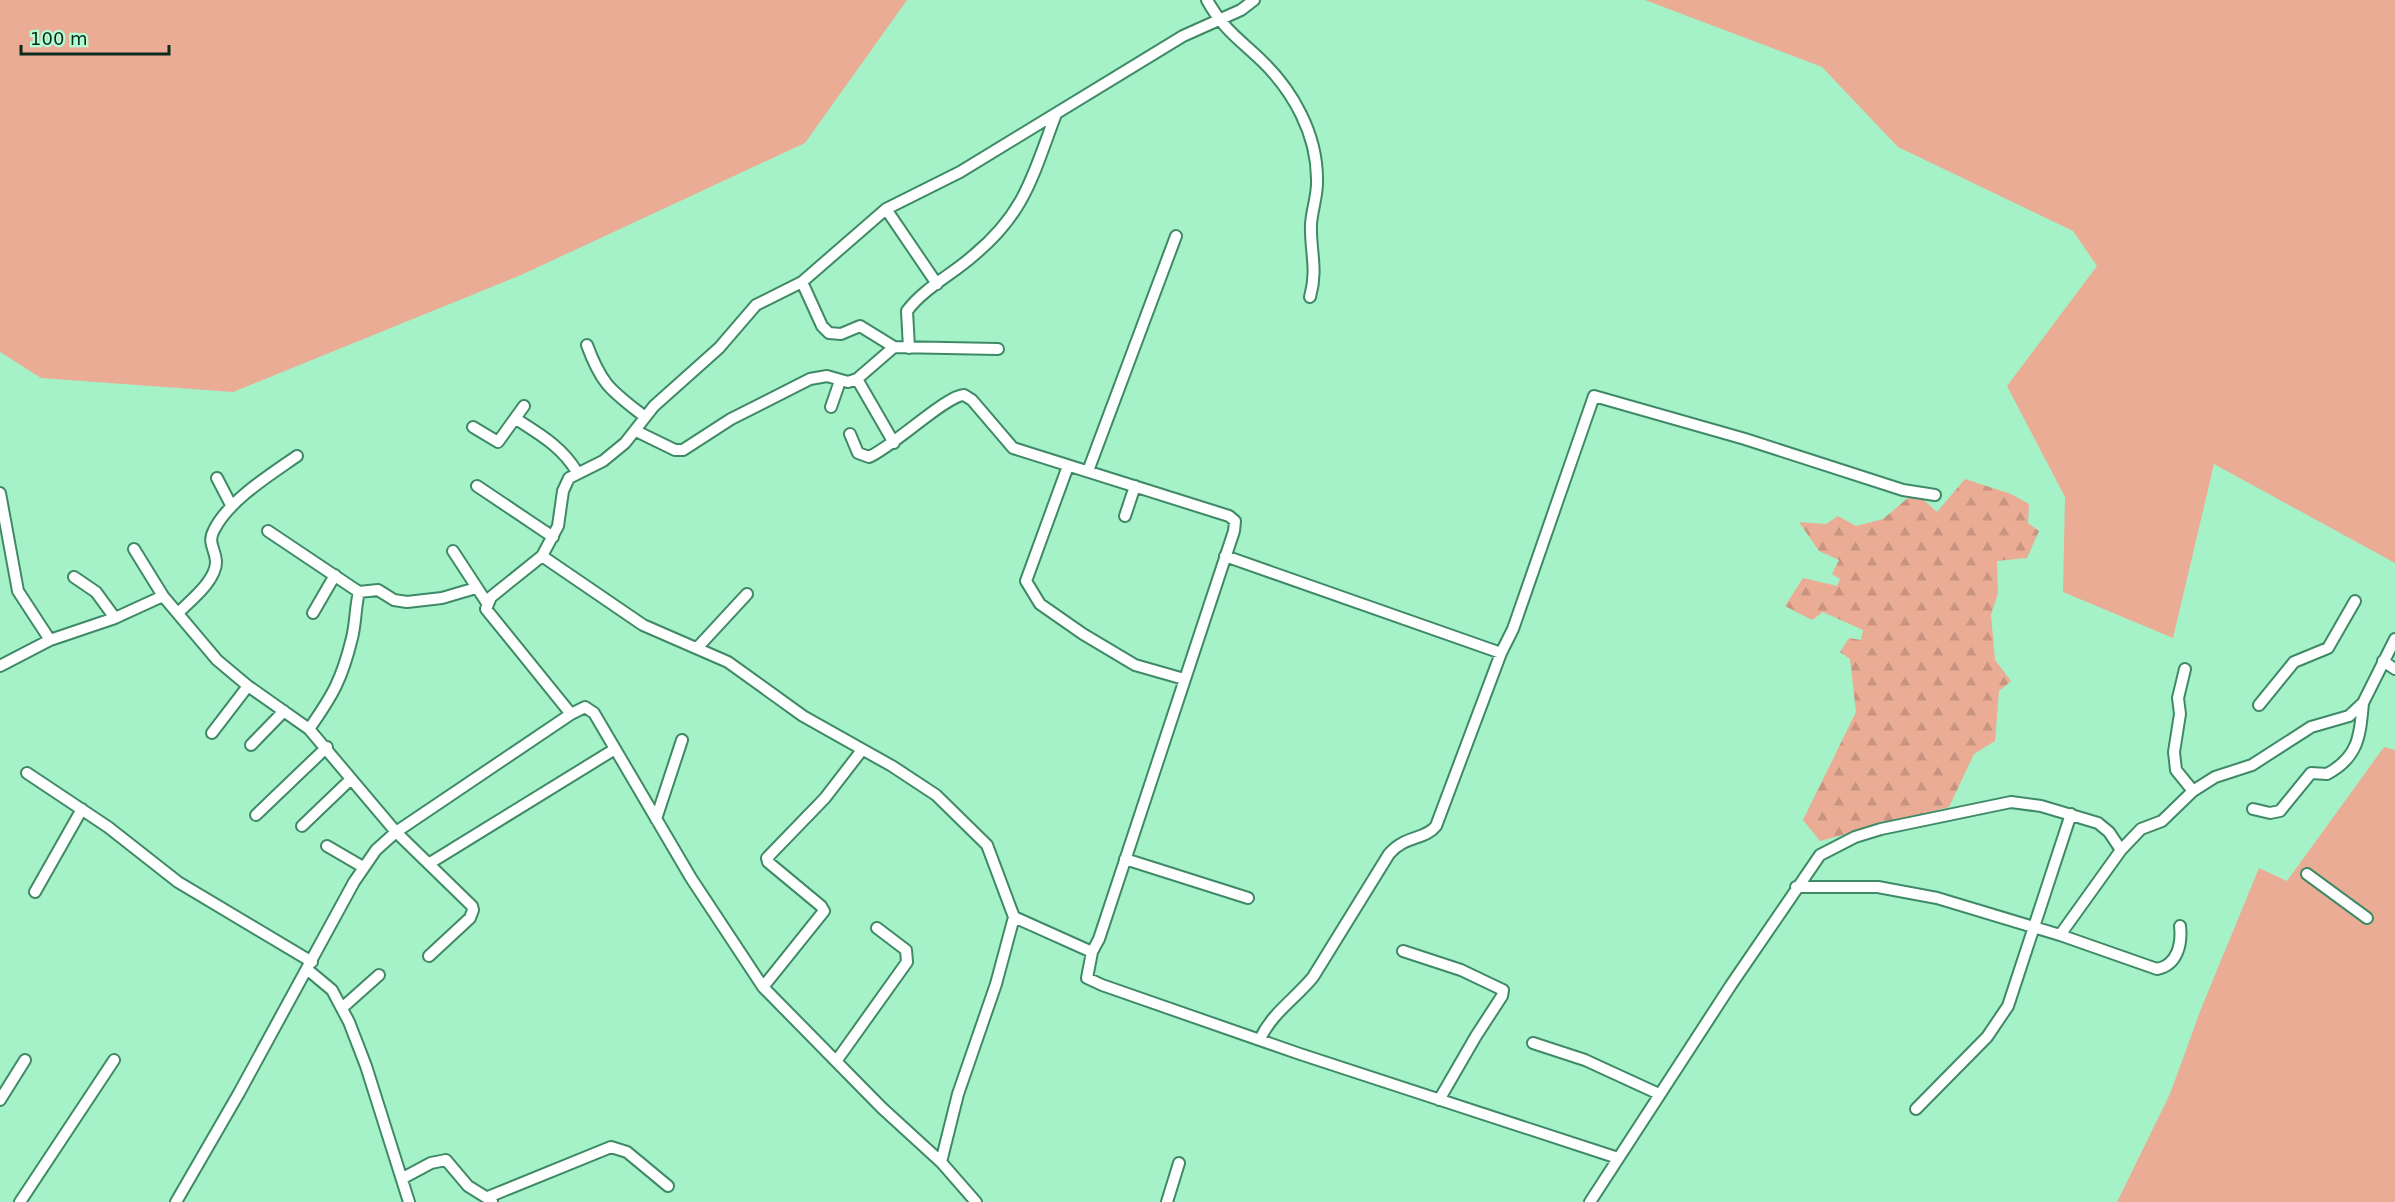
<svg xmlns="http://www.w3.org/2000/svg" width="2395" height="1202" font-family="'DejaVu Sans',sans-serif">
<style>
.grass{fill:#ebac95}
.forest{fill:url(#forest-firs)}
.lines{fill:none;stroke-linecap:round;stroke-linejoin:round}
.minor-casing{stroke:#3f8a66;stroke-width:14}
.minor{stroke:#fff;stroke-width:10}
</style>
<defs>
<pattern id="forest-firs" width="22" height="20" patternUnits="userSpaceOnUse" patternTransform="scale(1.5)"><rect width="22" height="20" fill="#ebac95"/><path d="M5 1l3.5 6h-7zM16 11l3.5 6h-7z" fill="#c89480"/></pattern>
</defs>
<rect width="100%" height="100%" fill="#a5f1c8"/>
<!-- grass -->
<path class="grass" d="M0,0H907L805,143L521,275L233,392L41,378L0,352Z
M1645,0H2395V563L2214,464L2173,638L2063,592L2065,497L2007,386L2097,266L2073,231L1898,147L1822,67Z
M2384,747L2395,750V1202H2117L2170,1094L2201,1009L2259,868L2287,881Z"/>
<!-- forest -->
<path class="forest" d="M1965,479L2011,494L2029,504L2028,523L2039,531L2027,558L1997,561L1998,593L1991,615L1995,660L2011,681L1999,691L1995,741L1974,754L1949,807L1820,841L1803,820L1856,712L1850,659L1840,652L1849,638L1861,640L1863,630L1823,612L1812,620L1785,606L1803,578L1837,586L1840,579L1832,574L1839,560L1819,551L1799,522L1826,524L1838,516L1856,526L1883,519L1915,492L1937,512Z"/>
<g class="lines">
<defs>
<path id="minor" d="M1207,0C1223,29 1239,39 1262,61C1293,91 1317,134 1317,179C1318,194 1312,209 1311,224C1310,251 1318,269 1310,297
M886,209L937,284
M802,282L822,326L829,333L841,334L860,326L894,347
M587,345C602,386 612,391 645,417
M909,348L907,311C924,288 953,274 974,255C1026,212 1033,174 1056,114
M857,379L894,443
M831,407L840,381
M516,419C541,435 562,447 577,472
M473,427L498,442L524,406
M636,431L675,450H683L731,419L810,379L827,376L848,382L857,379L894,347L998,349
M1068,466L1026,581L1040,604L1083,634L1135,665L1184,679
M1088,471L1176,236
M217,478L231,505
M477,486L553,537
M0,493L18,591L50,640
M1125,516L1135,486
M268,531L359,592L378,590L394,600L407,602L442,598L476,588
M134,549L163,596L217,660L248,686L309,729L396,832L472,906L473,910L470,918L429,956
M453,551L487,603
M542,556L643,625L728,662L803,716L892,766L936,795L987,845L1014,917L1092,952L1099,939L1234,531L1235,521L1229,516L1013,448L972,400L964,395C947,395 894,446 869,457L858,453L850,434
M1225,556L1501,653L1513,629L1594,396L1745,439L1903,490L1935,495
M74,577L96,592L115,618
M178,613C190,601 217,580 216,561C215,548 207,543 214,530C229,500 270,475 297,456
M313,613L335,575
M698,647L747,594
M2383,661L2395,669
M0,666L50,640L115,618L163,596
M2185,669L2178,698L2180,714L2174,752L2176,770L2193,791
M2259,705L2294,662L2328,648L2355,601
M571,714L486,609L491,597L542,556L558,526L563,491L569,478L603,461L625,443L654,406L719,348L756,305L802,282L886,209L960,172L1183,36L1241,10L1254,0
M309,729C333,695 342,679 352,638C356,622 355,608 359,592
M212,733L248,686
M251,745L284,711
M27,773L108,827L178,882L312,962
M2253,809L2270,813L2280,811L2311,773L2327,774C2359,757 2360,735 2363,703
M256,815L327,747
M656,819L682,740
M302,826L351,779
M327,846L363,867
M1125,859L1248,898
M430,863L615,749
M2307,874L2367,918
M1796,887H1878L1937,898L2060,935L2121,850L2141,829L2162,821L2193,791L2215,777L2252,765L2311,727L2349,716L2363,703L2395,639
M35,892L82,809
M2060,935L2157,969C2178,965 2182,943 2180,926
M1403,951L1461,970L1503,990L1502,996L1476,1036L1439,1100
M1092,952L1087,978L1102,985L1300,1054L1618,1158
M308,970L332,990L349,1022L366,1066L409,1202
M763,987L824,911L821,906L768,862L767,858L825,798L862,750
M342,1008L379,975
M1260,1039C1272,1013 1295,999 1313,977L1389,854C1405,835 1425,840 1436,826L1501,653
M1533,1043L1585,1060L1659,1094
M837,1060L907,962L906,950L877,928
M0,1100L25,1060
M1916,1109L1987,1037L2008,1006L2071,814
M941,1162L958,1094L996,984L1014,917
M403,1178L431,1163L446,1160L468,1186L492,1201
M488,1197L611,1147L627,1152L668,1186
M20,1202L114,1060
M176,1202L239,1093L354,882L376,850L396,832L571,714L585,707L594,713L691,878L763,987L882,1108L941,1162L976,1202
M1167,1202L1179,1163
M1590,1202L1731,985L1820,855L1855,837L1881,829L2011,802L2041,806L2098,823L2109,832L2121,850"/>
</defs>
<!-- minor casing -->
<use href="#minor" class="minor-casing"/>
<!-- minor -->
<use href="#minor" class="minor"/>
</g>
<!-- scale -->
<path d="M21 45v9h148v-9" fill="none" stroke="#0a2a1c" stroke-width="3"/>
<text x="30" y="45" font-size="18" fill="#0a2a1c" stroke="#b2fed5" stroke-width="4.5" paint-order="stroke">100 m</text>
</svg>
